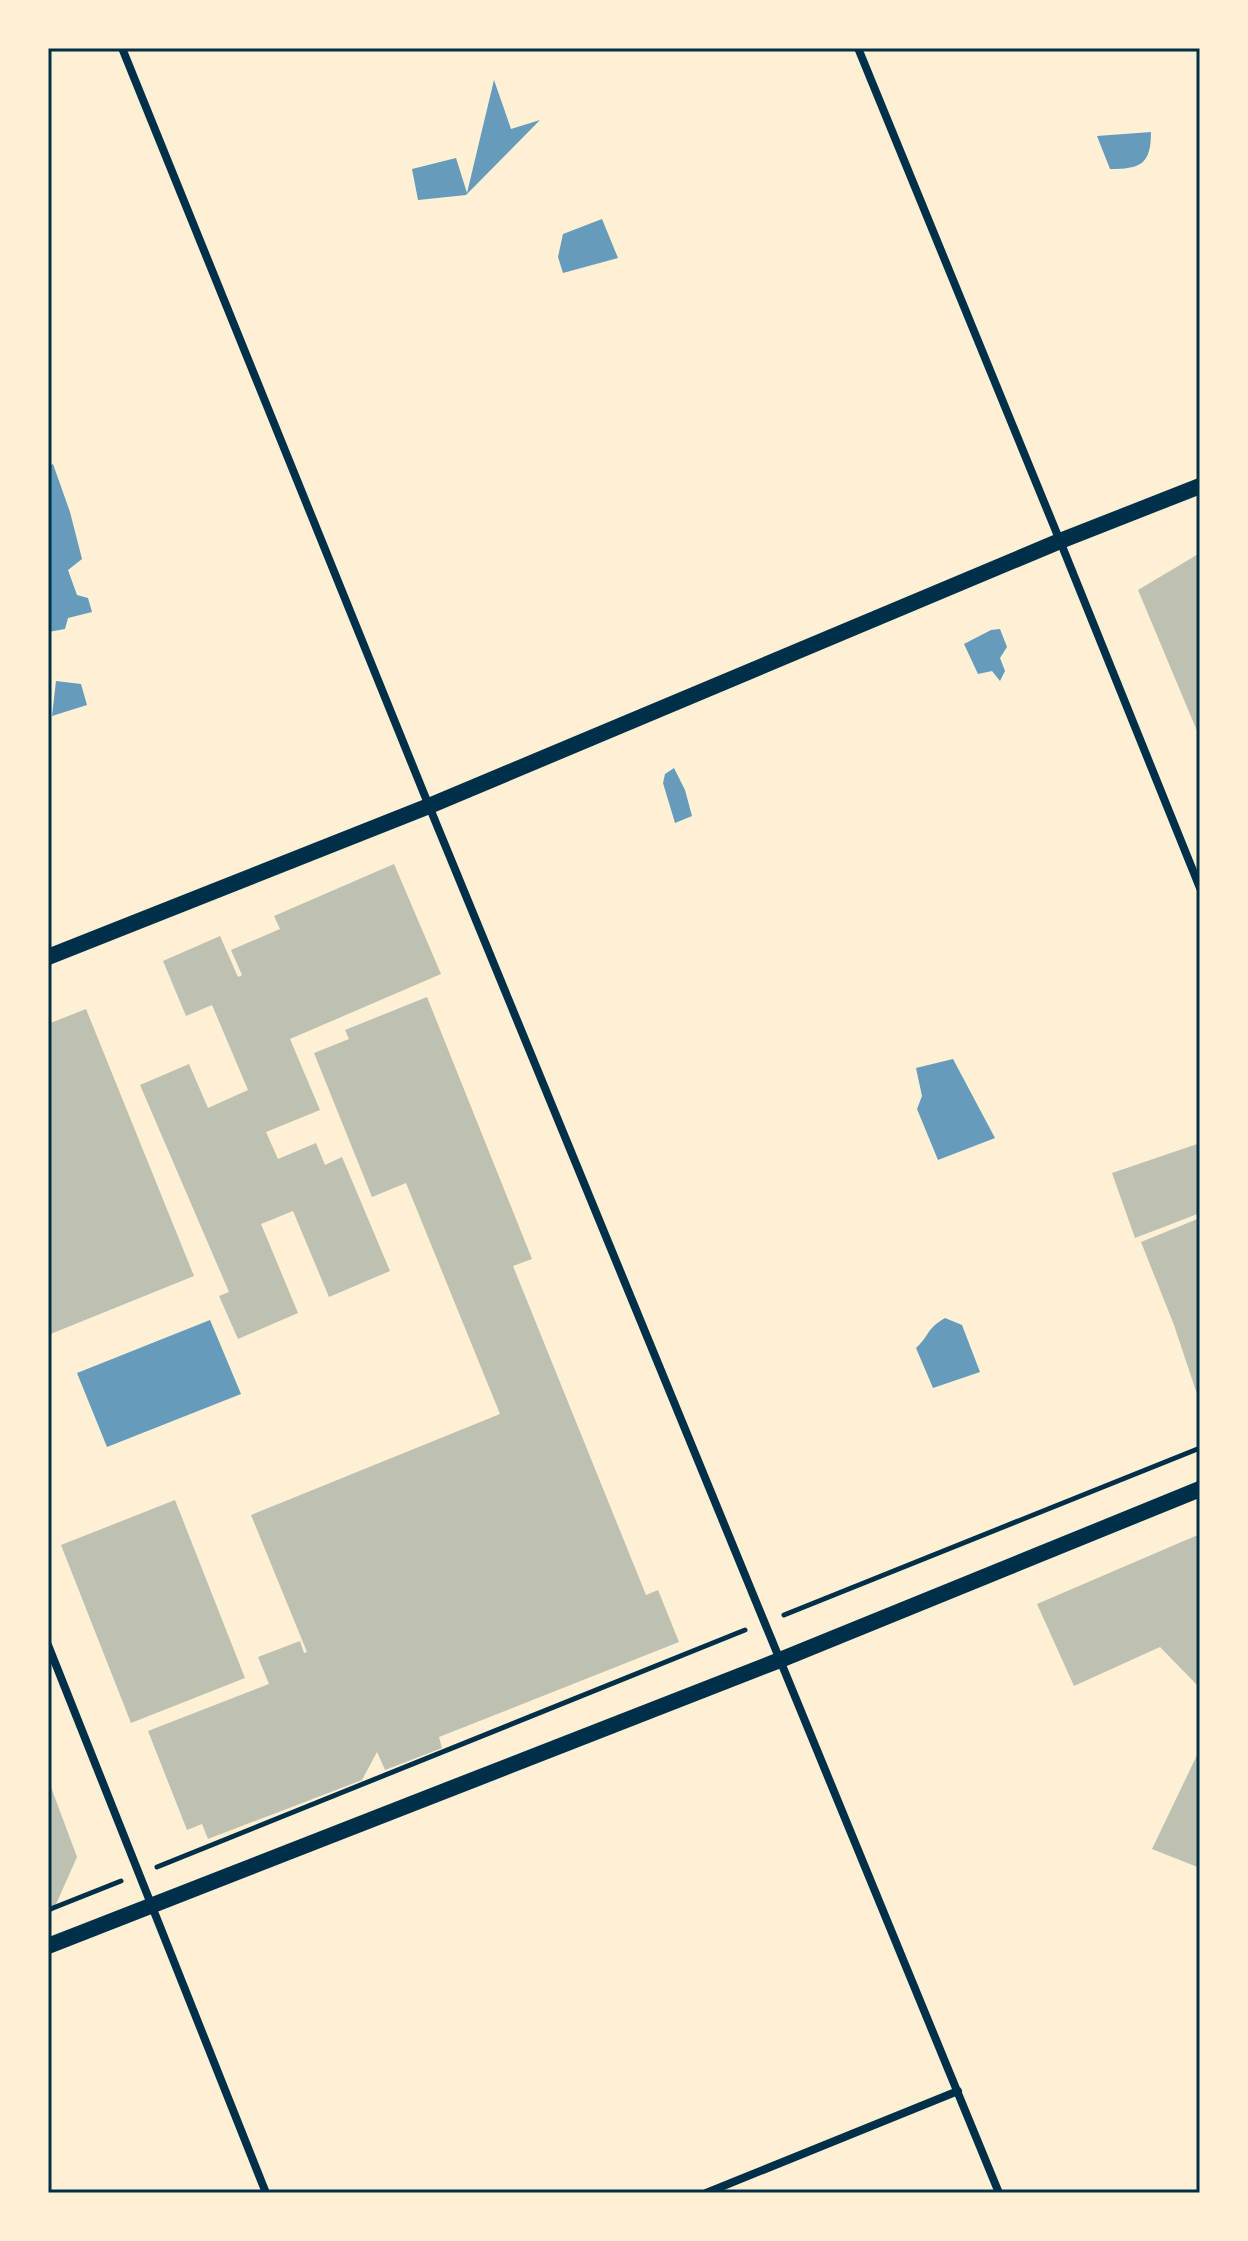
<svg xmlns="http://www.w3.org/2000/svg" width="1248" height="2241" font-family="Cabin,sans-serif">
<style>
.water{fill:#669bbc}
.building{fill:#bec0b2}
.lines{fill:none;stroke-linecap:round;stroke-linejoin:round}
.path{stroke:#003049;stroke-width:5}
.minor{stroke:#003049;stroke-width:8}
.secondary{stroke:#003049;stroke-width:16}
.neatline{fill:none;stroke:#003049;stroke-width:3}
</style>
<rect width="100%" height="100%" fill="#fdf0d5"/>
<!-- water -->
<path class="water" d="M494,80L511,129L540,120L466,195L418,200L412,169L456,158L467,193Z
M1151,132C1151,165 1140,169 1110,169L1097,136Z
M602,219L618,258L563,273L558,257L563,234Z
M53,464L70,512L82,559L68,570L77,595L88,598L92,612L68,618L65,629L48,632V466Z
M1000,629L1007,647L1000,658L1005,671L1000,681L992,671L978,674L964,644L991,630Z
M56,681L81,684L87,705L52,716Z
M674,768L685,790L692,816L675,823L663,783L665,774Z
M953,1059L995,1138L938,1160L917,1109L922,1096L916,1068Z
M945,1318L962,1325L980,1372L933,1388L916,1348C930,1335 926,1329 945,1318Z
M210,1320L241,1394L107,1447L77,1373Z"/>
<!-- building -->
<path class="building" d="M1200,553V738L1138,590Z
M394,864L441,974L290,1039L320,1110L266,1132L278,1159L316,1143L325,1165L342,1157L390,1271L329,1297L293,1211L261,1224L298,1313L238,1339L219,1296L229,1292L140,1085L189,1064L208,1108L248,1090L212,1005L186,1016L163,961L220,936L238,977L242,975L231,950L280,929L274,916Z
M427,997L532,1259L513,1266L646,1595L658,1590L679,1642L439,1737L442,1748L385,1770L377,1752L362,1780L208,1839L202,1824L187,1830L148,1731L269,1684L258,1657L300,1641L304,1653L307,1652L251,1515L500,1414L406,1183L372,1197L314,1053L349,1039L345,1030Z
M86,1009L194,1276L48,1335V1024Z
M1200,1143V1213L1135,1238L1112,1173Z
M1200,1218V1403L1174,1325L1141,1242Z
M175,1500L245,1678L131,1723L61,1545Z
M1200,1534V1688L1160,1647L1074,1686L1037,1604Z
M1200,1749V1868L1152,1849Z
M48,1779L77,1857L53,1911L48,1913Z"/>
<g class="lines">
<!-- path -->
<path class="path" d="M784,1615L1200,1448
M157,1867L745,1630
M48,1910L121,1881"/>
<!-- minor -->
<path class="minor" d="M122,48L429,806L999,2193
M858,48L1060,541L1200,888
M48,1645L266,2193
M706,2193L958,2091"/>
<!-- secondary -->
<path class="secondary" d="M48,957L429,806L1060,541L1200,486
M48,1946L780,1660L1200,1489"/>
</g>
<!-- border -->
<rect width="1248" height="2241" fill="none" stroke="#fdf0d5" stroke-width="100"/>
<rect x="50" y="50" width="1148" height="2141" class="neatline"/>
</svg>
